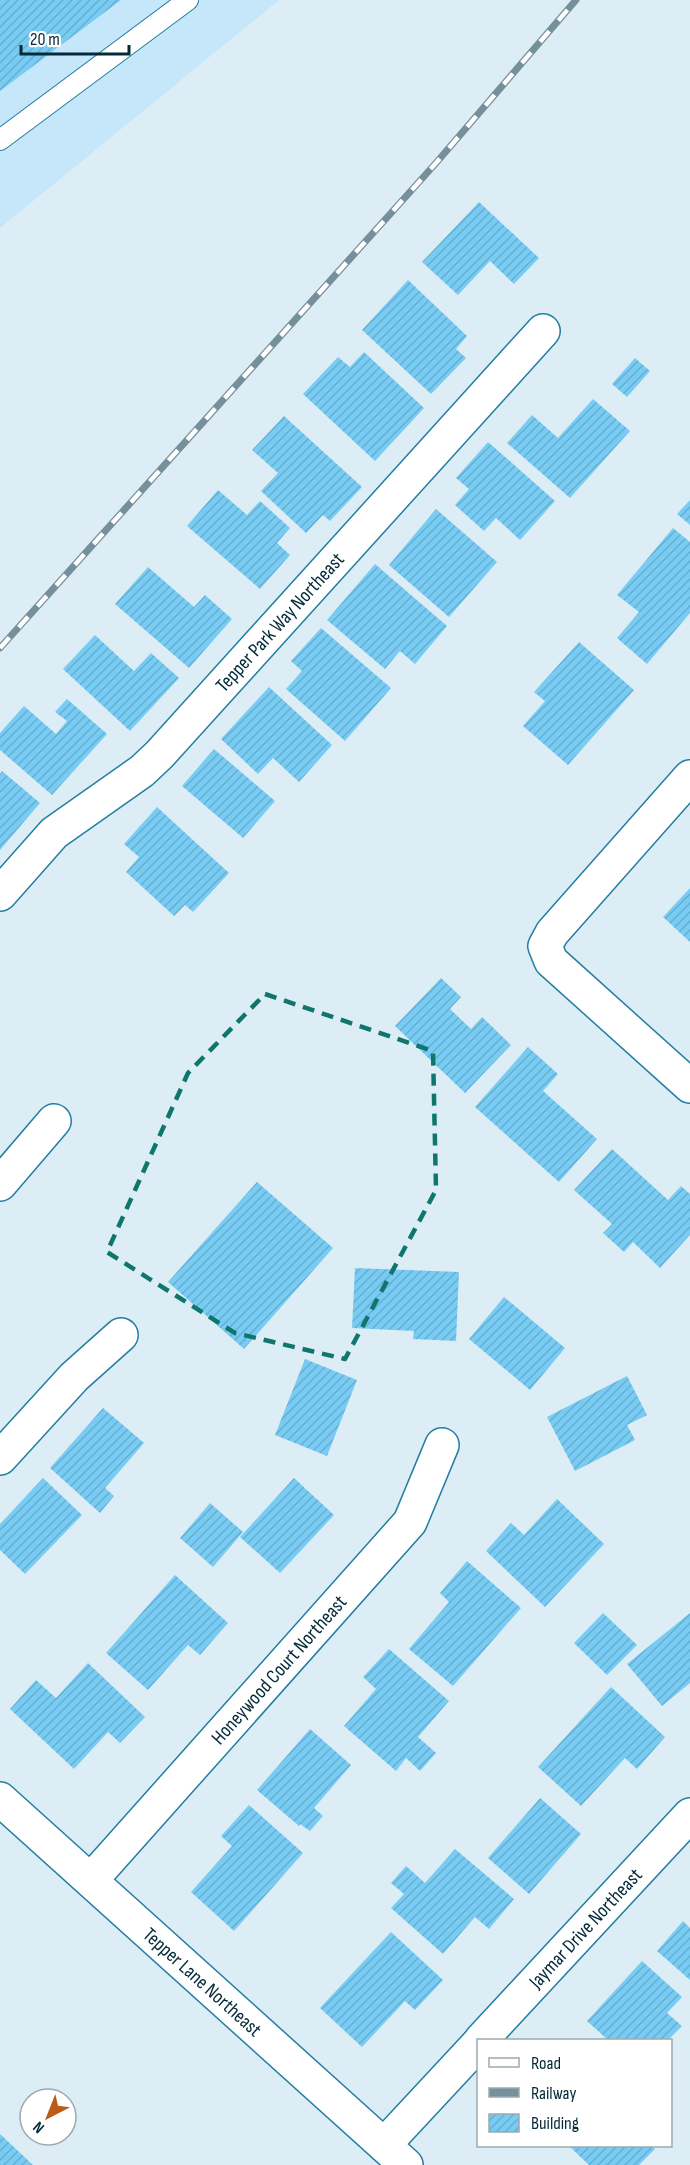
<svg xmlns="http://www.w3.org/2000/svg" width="690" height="2165" font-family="'Sofia Sans Condensed',sans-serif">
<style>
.built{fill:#c5e7f9}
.building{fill:url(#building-hatch)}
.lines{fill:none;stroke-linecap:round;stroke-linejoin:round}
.lane-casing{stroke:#237ea2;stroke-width:22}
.street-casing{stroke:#237ea2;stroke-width:36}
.lane{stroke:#fff;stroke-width:20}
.street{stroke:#fff;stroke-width:33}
.rail-casing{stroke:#76909b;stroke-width:7}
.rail{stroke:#fff;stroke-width:4.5;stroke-dasharray:14;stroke-linecap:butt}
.marked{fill:none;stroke:#0f766e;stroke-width:4.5;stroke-dasharray:12 8;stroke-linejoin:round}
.labels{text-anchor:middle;stroke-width:6;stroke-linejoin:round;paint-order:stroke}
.street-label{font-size:20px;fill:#042a39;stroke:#fff}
</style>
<defs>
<pattern id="building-hatch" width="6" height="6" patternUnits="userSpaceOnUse" patternTransform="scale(1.5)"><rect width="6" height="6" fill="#78ccf3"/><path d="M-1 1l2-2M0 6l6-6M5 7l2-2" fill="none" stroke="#66afd1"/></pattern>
</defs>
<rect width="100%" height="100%" fill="#ddedf5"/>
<!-- built -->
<path class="built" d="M0,0H279L0,228Z"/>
<!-- building -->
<path class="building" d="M0,0H121L0,91Z
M479,202L539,258L514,284L490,261L458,295L422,262Z
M408,280L467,336L456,349L466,358L431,394L362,330Z
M364,352L424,408L375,461L303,394L338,357L350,367Z
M635,358L650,371L627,397L612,384Z
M593,399L630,431L570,498L507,443L532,415L558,438Z
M284,416L362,487L330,521L323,515L306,533L261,491L278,473L252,450Z
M488,442L555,501L520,540L496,518L484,531L455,505L469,489L456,478Z
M218,490L247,515L260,501L290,528L277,543L290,555L260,589L187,526Z
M690,500V525L677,514Z
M436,509L497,562L449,617L389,565Z
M673,528L690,542V613L647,664L617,638L639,612L617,595Z
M375,564L447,626L415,664L400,651L385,669L327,620Z
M148,567L194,607L205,595L232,619L189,668L115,604Z
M321,628L391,688L345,741L286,689L302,671L291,661Z
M95,635L134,671L151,653L179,678L130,731L63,669Z
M579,642L634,690L568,765L523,726L545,701L534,692Z
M269,687L332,745L299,782L273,758L258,774L221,739Z
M67,699L107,734L52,795L0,750V733L24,706L56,734L67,721L55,712Z
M214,749L275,801L243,838L182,786Z
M2,771L40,803L0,850V774Z
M157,807L229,873L193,912L185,905L174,916L126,872L139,857L124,844Z
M690,888V942L663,917Z
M441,978L461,997L450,1009L471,1029L482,1017L511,1045L465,1093L395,1026Z
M528,1047L558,1074L543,1091L597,1139L559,1182L475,1107Z
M612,1149L668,1200L681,1186L690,1194V1235L660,1268L633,1242L624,1252L603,1233L612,1224L574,1190Z
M257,1182L333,1248L244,1349L168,1282Z
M355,1268L459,1272L456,1341L413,1339L414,1331L352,1328Z
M504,1297L565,1348L530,1390L469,1339Z
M305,1359L357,1380L327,1456L275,1435Z
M627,1376L647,1415L627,1425L635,1440L575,1471L547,1417Z
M103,1408L144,1443L105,1488L114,1496L100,1513L50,1468Z
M43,1478L82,1515L25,1574L0,1550V1524Z
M294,1478L334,1515L280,1573L240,1537Z
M557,1499L604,1544L545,1607L486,1551L511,1523L524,1535Z
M210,1503L243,1532L213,1567L180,1538Z
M467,1561L521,1608L453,1686L409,1649L449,1602L440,1593Z
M175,1575L228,1623L200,1655L188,1645L148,1690L106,1653Z
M603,1613L637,1645L607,1675L574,1643Z
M690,1613V1683L662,1706L627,1664Z
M389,1649L449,1701L418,1737L436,1753L420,1771L406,1758L396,1771L344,1726L376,1689L363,1677Z
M88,1663L145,1717L120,1743L108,1732L74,1769L10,1709L36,1680L56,1698Z
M611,1687L665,1737L637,1769L625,1758L581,1806L538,1767Z
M310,1729L351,1765L314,1808L323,1816L310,1831L300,1824L299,1826L257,1790Z
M540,1798L581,1834L529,1894L488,1858Z
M249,1805L303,1853L234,1931L191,1892L232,1846L221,1836Z
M455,1849L514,1899L489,1929L475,1917L443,1954L391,1908L404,1894L391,1883L406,1866L425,1883Z
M683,1921L690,1928V1980L657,1951Z
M391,1932L443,1980L415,2010L405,2001L362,2047L320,2008Z
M642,1961L682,1997L667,2013L682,2026L668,2040H608L587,2021Z
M0,2134L33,2165H0Z
M569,2146H651L655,2149L639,2165H589Z"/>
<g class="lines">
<defs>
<path id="lane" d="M0,140L188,0"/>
<g id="street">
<path d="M690,777L552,933L545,946L551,961L690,1086"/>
<path id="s1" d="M0,894L54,833L142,771L159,755L543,331"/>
<path d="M0,1184L54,1121"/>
<path d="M0,1458L74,1377L121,1335"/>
<path id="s2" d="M0,1799L406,2165"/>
<path id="s3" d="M91,1880L410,1522L442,1445"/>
<path id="s4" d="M481,2040L690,1815"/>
<path d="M384,2145L478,2044"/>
</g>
</defs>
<!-- lane casing -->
<use href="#lane" class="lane-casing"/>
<!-- street casing -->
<use href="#street" class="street-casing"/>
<!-- lane -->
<use href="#lane" class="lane"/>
<!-- street -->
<use href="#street" class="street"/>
<defs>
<path id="rail" d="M0,648L436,163L576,0"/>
</defs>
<!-- rail casing -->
<use href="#rail" class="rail-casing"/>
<!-- rail -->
<use href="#rail" class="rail"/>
</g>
<!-- marked area -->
<path class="marked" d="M265,994L433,1051L436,1190L345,1359L235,1333L107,1252L188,1073Z"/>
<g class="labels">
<!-- street labels -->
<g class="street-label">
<text dy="7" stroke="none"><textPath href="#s1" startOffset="392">Tepper Park Way Northeast</textPath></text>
<text dy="7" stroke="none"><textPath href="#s3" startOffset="282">Honeywood Court Northeast</textPath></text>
<text dy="7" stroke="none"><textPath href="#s4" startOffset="153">Jaymar Drive Northeast</textPath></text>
<text dy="7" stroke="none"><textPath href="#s2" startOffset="273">Tepper Lane Northeast</textPath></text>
</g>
</g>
<!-- legend -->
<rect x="477" y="2039" width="195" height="108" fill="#ffffff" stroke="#9baab0" stroke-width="1.5"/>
<rect x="489" y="2058" width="30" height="9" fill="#ffffff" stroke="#9baab0" stroke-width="1.5"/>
<text x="531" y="2069" font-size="18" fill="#042a39">Road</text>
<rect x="489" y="2088" width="30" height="9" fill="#76909b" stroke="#9baab0" stroke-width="1.5"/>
<text x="531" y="2099" font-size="18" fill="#042a39">Railway</text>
<rect x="489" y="2114" width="30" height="18" fill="url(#building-hatch)" stroke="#9baab0" stroke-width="1.5"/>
<text x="531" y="2129" font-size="18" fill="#042a39">Building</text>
<!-- north arrow -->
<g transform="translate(48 2117) rotate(222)"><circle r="28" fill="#ffffff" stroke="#9baab0" stroke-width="1.5"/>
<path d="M0-4.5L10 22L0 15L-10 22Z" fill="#bc5b18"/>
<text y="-9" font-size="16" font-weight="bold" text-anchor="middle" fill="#042a39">N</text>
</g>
<!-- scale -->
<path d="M21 45v9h108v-9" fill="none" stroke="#042a39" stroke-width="3"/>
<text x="30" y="45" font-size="18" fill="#042a39" stroke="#ffffff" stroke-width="4.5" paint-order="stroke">20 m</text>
</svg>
